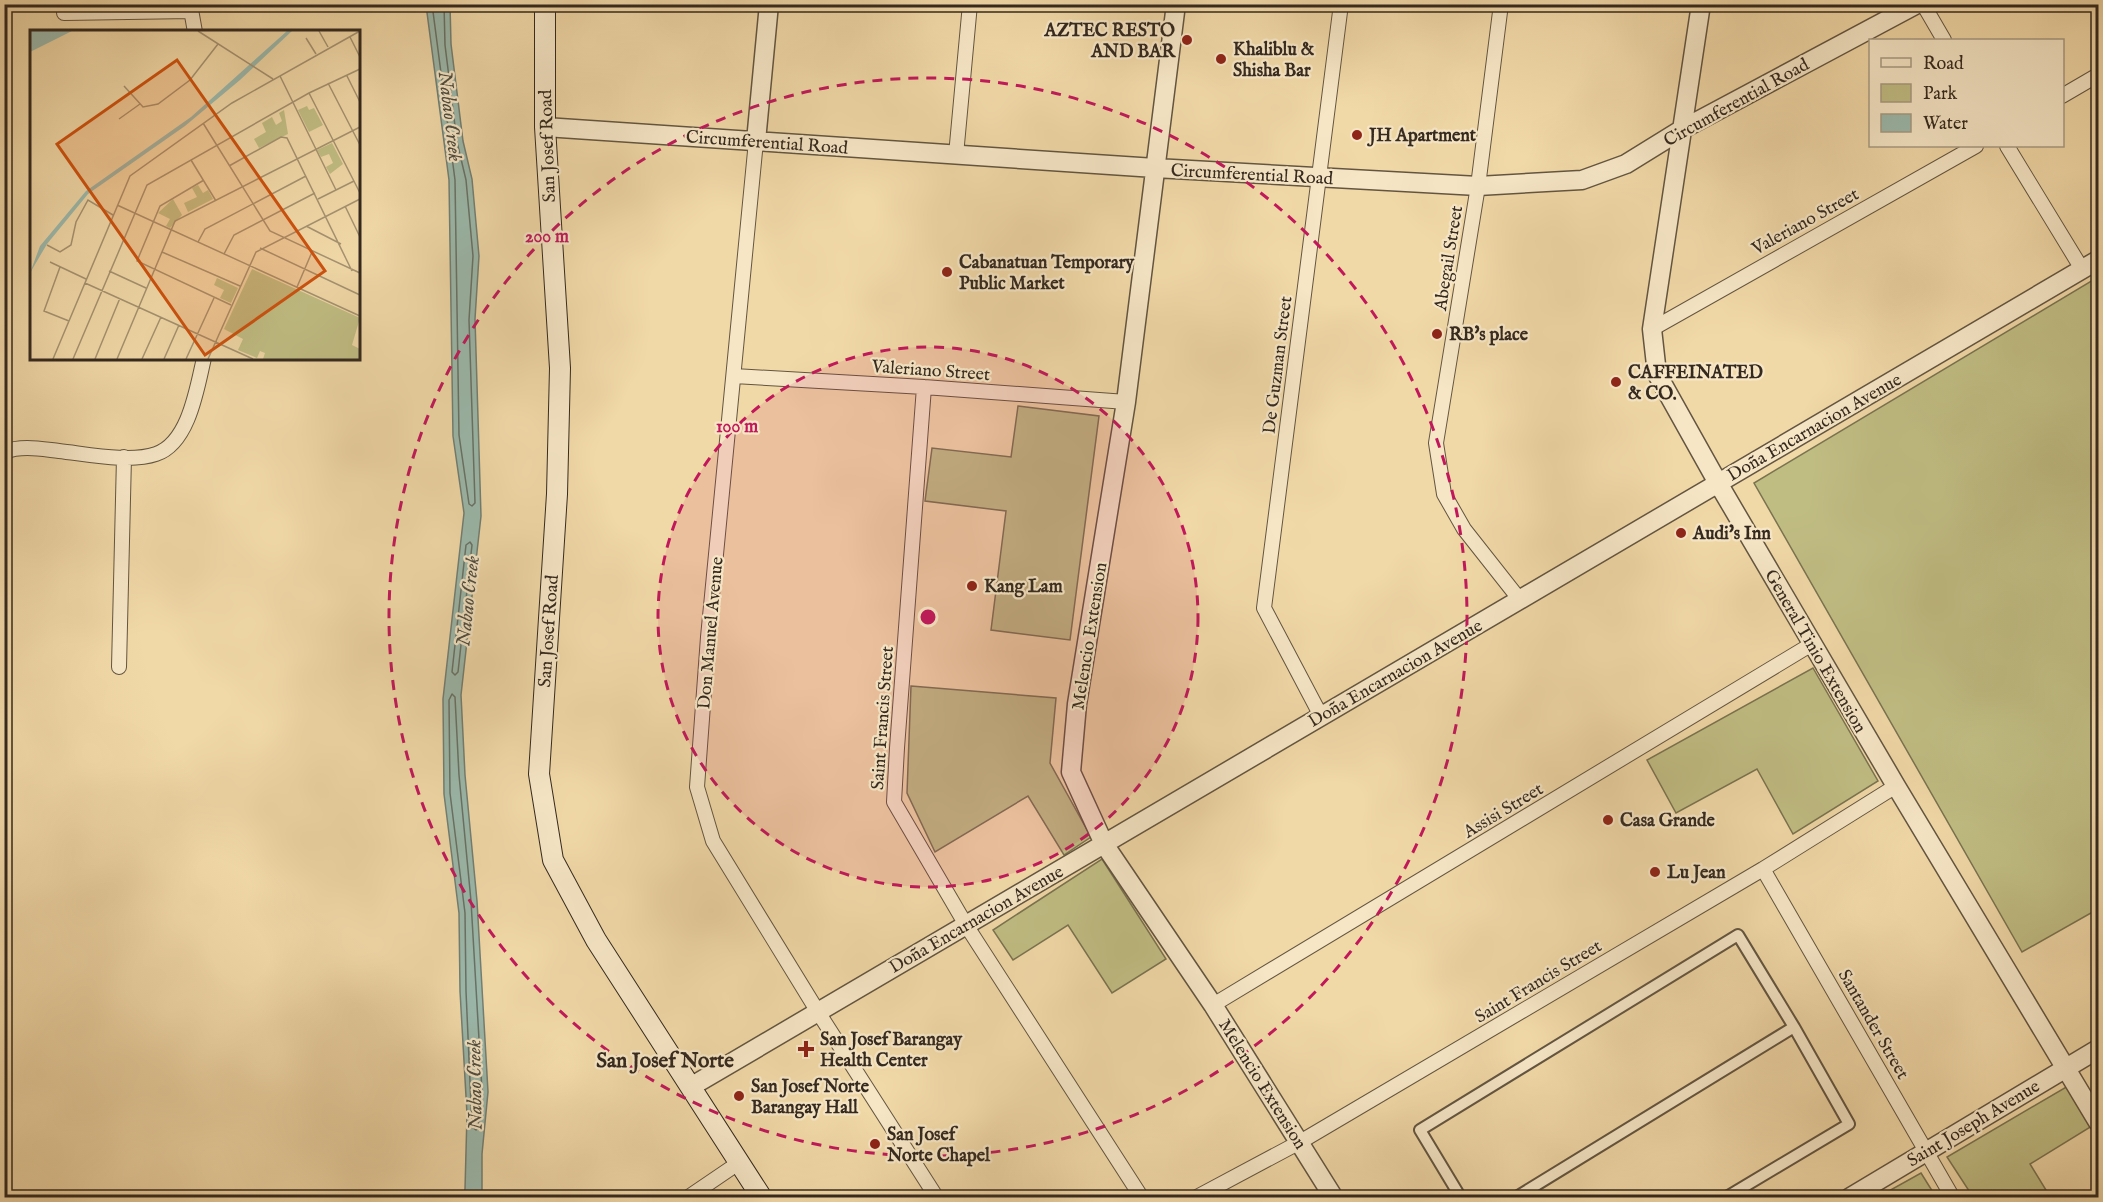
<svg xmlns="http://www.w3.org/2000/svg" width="2103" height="1202" font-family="'IM FELL English',serif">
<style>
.green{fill:#c0bd83;stroke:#7a7351;stroke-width:1.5}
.water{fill:#9bb9ac;stroke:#727f74;stroke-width:1.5}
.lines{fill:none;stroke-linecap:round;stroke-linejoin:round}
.shore{stroke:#687166;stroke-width:1.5}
.pedestrian-casing{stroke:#635541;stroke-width:14}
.minor-casing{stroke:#635541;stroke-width:16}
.tertiary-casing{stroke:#635541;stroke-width:21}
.secondary-casing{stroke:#34291f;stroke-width:22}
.pedestrian{stroke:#f6e6c6;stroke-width:10}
.minor{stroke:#f6e6c6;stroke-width:14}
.tertiary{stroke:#f6e6c6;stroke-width:18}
.secondary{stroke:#f6e6c6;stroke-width:20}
.ring{fill:none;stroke:#c2185b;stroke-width:3;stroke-dasharray:10 8}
.poi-dot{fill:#8f2418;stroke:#f6e6c6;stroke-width:2}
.labels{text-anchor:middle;stroke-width:4.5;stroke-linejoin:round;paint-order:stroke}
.poi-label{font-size:18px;font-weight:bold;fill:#34291f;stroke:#f6e6c6;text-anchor:start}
.street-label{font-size:18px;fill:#34291f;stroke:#f6e6c6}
.water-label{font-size:20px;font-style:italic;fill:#4e4d42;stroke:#f6e6c6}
.quarter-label{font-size:21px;font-weight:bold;fill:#34291f;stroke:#f6e6c6}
.inset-road{fill:none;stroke:#a59271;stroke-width:1.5}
.view{fill:#cd520f;fill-opacity:0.15;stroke:#cd520f;stroke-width:3}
.inset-edge{fill:none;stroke:#34291f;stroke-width:3}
.centre{fill:#c2185b;stroke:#f6e6c6;stroke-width:3}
.ring-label{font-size:18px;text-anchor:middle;font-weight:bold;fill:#c2185b;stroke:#f6e6c6;stroke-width:4.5;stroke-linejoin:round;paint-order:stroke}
</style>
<rect width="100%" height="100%" fill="#f1d8a7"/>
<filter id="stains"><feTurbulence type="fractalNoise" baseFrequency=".00333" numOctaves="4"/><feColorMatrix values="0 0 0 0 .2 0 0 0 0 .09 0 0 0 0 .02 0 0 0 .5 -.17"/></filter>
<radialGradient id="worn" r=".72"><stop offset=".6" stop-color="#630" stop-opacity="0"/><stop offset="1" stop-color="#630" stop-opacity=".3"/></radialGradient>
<!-- green -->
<path class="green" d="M2098,277V909L2022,952L1754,483Z
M1018,406L1099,416L1070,640L991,630L1006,511L925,501L932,448L1011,457Z
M1813,668L1878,781L1793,834L1757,769L1676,813L1647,760Z
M911,686L1056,698L1050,763L1091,837L1064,855L1028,796L935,852L907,793Z
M1102,859L1166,959L1112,993L1068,925L1013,960L993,930Z
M2068,1086L2092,1126L2030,1164L2046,1190L2034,1197H1973L1947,1157Z
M1921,1173L1936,1197H1878Z"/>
<!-- water -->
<path class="water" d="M426,5H450L451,44L463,141L472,179L479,256L475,319L481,516L461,695L465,775L477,901L488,1092L482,1154V1198L462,1197L465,1189L467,1114L460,991L459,913L444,794L443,699L464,513L453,436L449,180Z"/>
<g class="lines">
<!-- shore -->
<path class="shore" d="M432,4L455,180L459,435L469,504L472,506L475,503L469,320L473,256L466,180L457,142L445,45L444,4
M470,542L472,545L458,672L455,675L452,672L466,545Z
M452,694L455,697L459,775L471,901L482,1091L478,1128L476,1130L472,1127L466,991L465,913L450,793L449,700Z"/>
<defs>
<path id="pedestrian" d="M1461,1198L1420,1130L1738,935L1794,1027L1849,1124L1725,1198
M1515,1198L1794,1027"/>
<path id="minor" d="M190,4L195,32
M1501,4L1478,186L1436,443L1444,494L1464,529L1520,600
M1923,4L1944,40
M64,13L191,11
M2062,96L2098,75
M756,141L708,637L697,787L713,841L818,1012L937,1198
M2007,146L2082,269
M956,155L970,4
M1652,329L1976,146
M734,376L924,387L1126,402
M924,387L897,748L894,802L966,925L1142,1198
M4,452C22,445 41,449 59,451C87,454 130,463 156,454C189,443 197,388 204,358
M119,667L124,457
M1321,716L1264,608L1341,4
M1763,869L1953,1198
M1213,1005L1812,644
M687,1198L740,1162
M1195,1198L1300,1142L1763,869L1896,786"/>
<path id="tertiary" d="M1176,4L1126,402L1077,704L1071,772L1104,844L1213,1005L1334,1198
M1701,4L1652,329L1657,374L1718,483L1896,786L2098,1122
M545,127L1155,168L1478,186L1582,180L1626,164L1681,130L1917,4
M756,141L769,4
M692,1086L2098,260
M1849,1198L2098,1049"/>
<path id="secondary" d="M545,4V127L560,368L557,494L539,774L553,860L596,940L762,1198"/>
</defs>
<!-- pedestrian casing -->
<use href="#pedestrian" class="pedestrian-casing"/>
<!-- minor casing -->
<use href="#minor" class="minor-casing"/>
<!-- tertiary casing -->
<use href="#tertiary" class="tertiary-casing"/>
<!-- secondary casing -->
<use href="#secondary" class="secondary-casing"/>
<!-- pedestrian -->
<use href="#pedestrian" class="pedestrian"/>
<!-- minor -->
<use href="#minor" class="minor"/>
<!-- tertiary -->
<use href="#tertiary" class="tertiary"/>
<!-- secondary -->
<use href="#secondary" class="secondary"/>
</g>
<!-- distance rings -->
<circle cx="928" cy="617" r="270" fill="#c2185b" fill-opacity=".12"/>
<g class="ring">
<circle cx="928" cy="617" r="270"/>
<circle cx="928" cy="617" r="539"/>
</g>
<!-- markers -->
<g class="poi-dot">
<circle cx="1187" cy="40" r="6"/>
<circle cx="1221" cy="59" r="6"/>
<circle cx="1357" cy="135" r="6"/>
<circle cx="947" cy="272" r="6"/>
<circle cx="1437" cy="334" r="6"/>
<circle cx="1616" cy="382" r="6"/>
<circle cx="1681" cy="533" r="6"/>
<circle cx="972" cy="586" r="6"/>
<circle cx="1608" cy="820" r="6"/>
<circle cx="1655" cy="872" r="6"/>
<path d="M803 1040h6v6h6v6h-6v6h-6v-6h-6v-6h6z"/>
<circle cx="739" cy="1096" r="6"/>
<circle cx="875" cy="1144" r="6"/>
</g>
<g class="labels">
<!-- poi labels -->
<g class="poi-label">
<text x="1175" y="36" text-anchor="end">AZTEC RESTO<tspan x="1175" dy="21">AND BAR</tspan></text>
<text x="1233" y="55">Khaliblu &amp;<tspan x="1233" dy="21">Shisha Bar</tspan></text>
<text x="1369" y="141">JH Apartment</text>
<text x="959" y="268">Cabanatuan Temporary<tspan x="959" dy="21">Public Market</tspan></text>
<text x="1449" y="340">RB's place</text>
<text x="1628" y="378">CAFFEINATED<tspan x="1628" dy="21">&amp; CO.</tspan></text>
<text x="1693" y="539">Audi's Inn</text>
<text x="984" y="592">Kang Lam</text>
<text x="1620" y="826">Casa Grande</text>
<text x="1667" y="878">Lu Jean</text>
<text x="820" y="1045">San Josef Barangay<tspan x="820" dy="21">Health Center</tspan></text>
<text x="751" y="1092">San Josef Norte<tspan x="751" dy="21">Barangay Hall</tspan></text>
<text x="887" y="1140">San Josef<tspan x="887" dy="21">Norte Chapel</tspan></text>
</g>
<!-- street labels -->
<g class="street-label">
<text transform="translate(1736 102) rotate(-29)" y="6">Circumferential Road</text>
<text transform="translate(767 142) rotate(4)" y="6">Circumferential Road</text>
<text transform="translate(547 146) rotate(-92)" y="6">San Josef Road</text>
<text transform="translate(1252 174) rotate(3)" y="6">Circumferential Road</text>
<text transform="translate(1805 221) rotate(-29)" y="6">Valeriano Street</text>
<text transform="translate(1448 258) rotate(-81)" y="6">Abegail Street</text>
<text transform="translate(1277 365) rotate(-83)" y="6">De Guzman Street</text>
<text transform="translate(931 370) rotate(4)" y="6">Valeriano Street</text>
<text transform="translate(1814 427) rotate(-30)" y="6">Doña Encarnacion Avenue</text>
<text transform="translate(548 631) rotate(-86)" y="6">San Josef Road</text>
<text transform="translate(710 633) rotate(-85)" y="6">Don Manuel Avenue</text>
<text transform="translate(1089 636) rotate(-81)" y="6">Melencio Extension</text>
<text transform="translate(1816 651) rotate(60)" y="6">General Tinio Extension</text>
<text transform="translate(1395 673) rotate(-30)" y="6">Doña Encarnacion Avenue</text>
<text transform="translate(882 718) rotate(-86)" y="6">Saint Francis Street</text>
<text transform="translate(1503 810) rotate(-31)" y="6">Assisi Street</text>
<text transform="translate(976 919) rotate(-30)" y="6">Doña Encarnacion Avenue</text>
<text transform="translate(1538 981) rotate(-31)" y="6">Saint Francis Street</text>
<text transform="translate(1874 1024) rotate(60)" y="6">Santander Street</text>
<text transform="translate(1263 1084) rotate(58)" y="6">Melencio Extension</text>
<text transform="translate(1973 1123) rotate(-31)" y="6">Saint Joseph Avenue</text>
</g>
<!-- water labels -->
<g class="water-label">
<text transform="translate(451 116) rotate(83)" y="7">Nabao Creek</text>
<text transform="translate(467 601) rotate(-84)" y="7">Nabao Creek</text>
<text transform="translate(474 1085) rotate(-91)" y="7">Nabao Creek</text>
</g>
<!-- quarter labels -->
<g class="quarter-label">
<text x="665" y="1067">San Josef Norte</text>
</g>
</g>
<!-- overview -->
<g transform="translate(30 30)">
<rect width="330" height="330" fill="#f1d8a7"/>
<path d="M277,76L279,80L284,78L293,95L279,102L268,80ZM254,80L258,104L229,118L224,109L236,102L232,93L242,87L246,95L252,91L249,83ZM302,113L313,134L300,144L296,137L303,133L299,124L291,127L287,120ZM168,155L173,163L178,160L183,169L158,182L154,173L167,167L162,158ZM143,169L152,185L140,198L136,196L140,189L128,183ZM222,239L330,288L322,315L330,319V329H233L235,323L230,321L227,328L208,320L213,309L194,299ZM187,248L208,258L201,273L190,268L194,260L184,255Z" fill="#c0bd83"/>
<path d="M0,1H42L0,22ZM257,1H262L210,50L155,96L58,164L17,214L0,243L10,216L56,161L161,87Z" fill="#9bb9ac"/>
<path class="inset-road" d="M168,1L243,49M289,1L298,17M320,7L330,27M276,8L286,24M250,46L306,160M317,46L330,72M298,53L330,115M94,56L113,77L128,74L160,50L188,14M279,63L330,163M89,89L110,74M173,93L240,201L330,243M161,130L186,171M199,136L251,107L257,108L322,241M174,150L130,176L107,231L201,275M288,169L324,151M87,175L330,286M315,176L330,207M276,196L311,214M168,212L175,199L276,146M17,215L30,222L41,215L46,192L58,170L83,185M230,218L330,265M132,222L210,256M194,224L204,205L285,163M20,232L56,249M30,237L14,281L39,291M79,241L116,258M55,253L223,329M267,257L282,222M23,329L100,146L202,73L330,1M43,329L117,155L279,63L330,39M65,329L90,268M87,329L145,191L330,97M112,329L131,287M134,329L149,295M156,329L184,268M178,329L226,222L330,169"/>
<path class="view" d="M147,30L295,241L175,325L27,114Z"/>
<rect width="330" height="330" class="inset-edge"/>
</g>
<circle cx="928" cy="617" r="9" class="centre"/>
<g class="ring-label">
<text x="547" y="242">200 m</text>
<text x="737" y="432">100 m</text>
</g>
<!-- margin -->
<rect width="2103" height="1202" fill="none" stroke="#f1d8a7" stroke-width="24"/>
<rect x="6" y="6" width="2091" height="1190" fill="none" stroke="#34291f" stroke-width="3"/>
<rect x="12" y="12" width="2079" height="1178" fill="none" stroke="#34291f" stroke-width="1.5"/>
<!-- legend -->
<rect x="1869" y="39" width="195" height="108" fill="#f6e6c6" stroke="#a89a83" stroke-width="1.5"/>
<rect x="1881" y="58" width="30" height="9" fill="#f6e6c6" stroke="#a89a83" stroke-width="1.5"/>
<text x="1923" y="69" font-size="18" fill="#34291f">Road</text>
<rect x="1881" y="84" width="30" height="18" fill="#c0bd83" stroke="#a89a83" stroke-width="1.5"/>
<text x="1923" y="99" font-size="18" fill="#34291f">Park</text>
<rect x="1881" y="114" width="30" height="18" fill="#9bb9ac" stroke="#a89a83" stroke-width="1.5"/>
<text x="1923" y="129" font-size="18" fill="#34291f">Water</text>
<rect width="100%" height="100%" filter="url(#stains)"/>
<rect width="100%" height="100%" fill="url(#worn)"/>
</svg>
